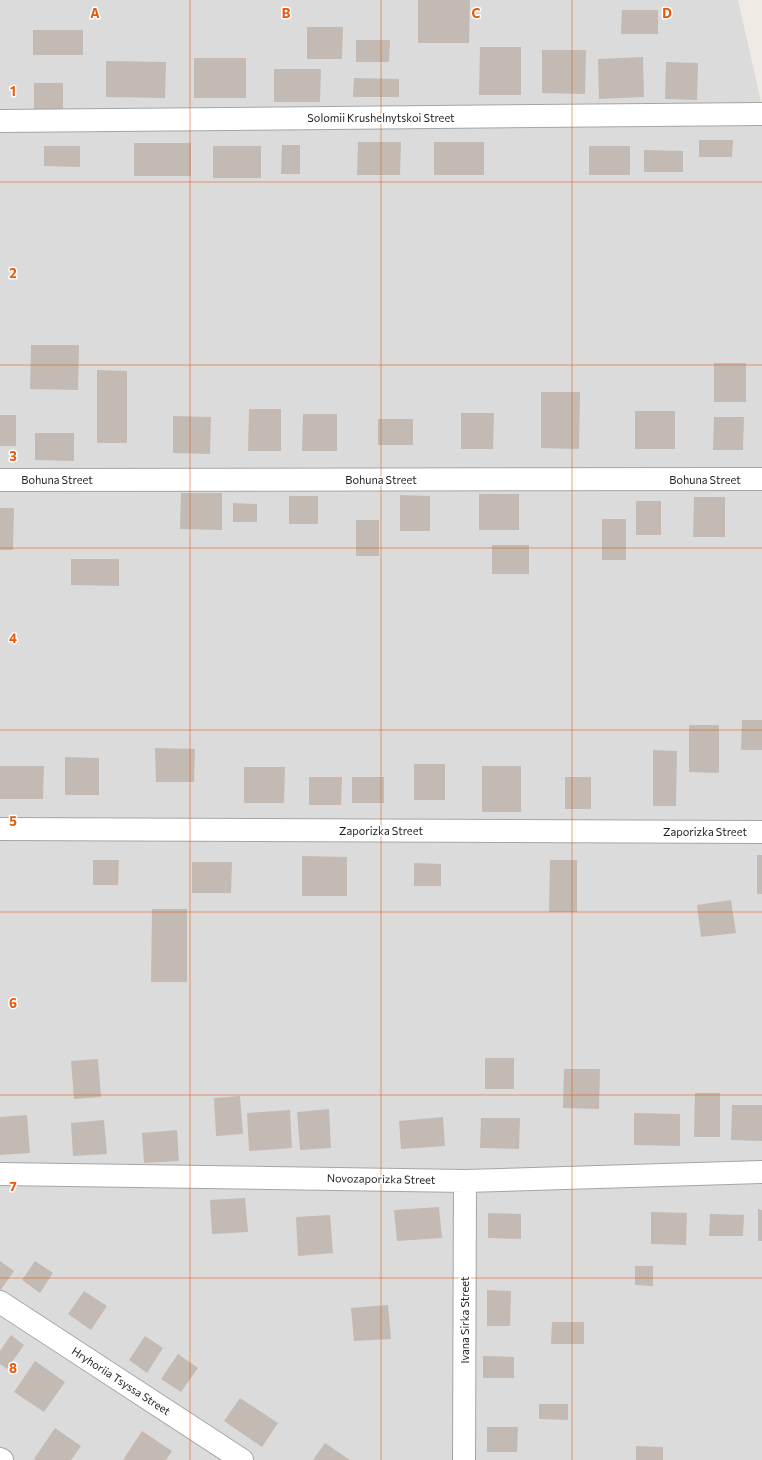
<svg xmlns="http://www.w3.org/2000/svg" width="762" height="1460" font-family="Commissioner,sans-serif">
<style>
.residential{fill:#dcdbdb}
.building{fill:#c3bab3}
.lines{fill:none;stroke-linecap:round;stroke-linejoin:round}
.street-casing{stroke:#a5a5a5;stroke-width:24}
.street{stroke:#fff;stroke-width:22}
.grid{fill:none;stroke:#e8590c;stroke-width:1;stroke-opacity:0.55}
.labels{text-anchor:middle;stroke-width:3;stroke-linejoin:round;paint-order:stroke}
.street-label{font-size:11px;fill:#1e1e1e;stroke:#fff}
.grid-label{font-size:13px;text-anchor:middle;font-weight:bold;fill:#e8590c;stroke:#fff;stroke-width:3;stroke-linejoin:round;paint-order:stroke}
</style>
<rect width="100%" height="100%" fill="#efebe4"/>
<!-- residential -->
<path class="residential" d="M0,0H738L762,106V1460H0Z"/>
<!-- building -->
<path class="building" d="M418,0H470L469,43H418Z
M622,10H658V34H621Z
M307,27H343L342,59H307Z
M33,30H83V55H33Z
M356,40H390L389,62H356Z
M480,47H521V95H479Z
M542,50H586L585,94L542,93Z
M643,57L644,97L599,99L598,59Z
M194,58H246V98H194Z
M106,61L166,62L165,98L106,97Z
M666,62L698,63L697,100L665,99Z
M274,69H321L320,102H274Z
M354,78L399,79V97H353Z
M34,83H63V109H34Z
M699,140H733L732,157H699Z
M358,142H401L400,175H357Z
M434,142H484V175H434Z
M134,143H191V176H134Z
M282,145H300V174H281Z
M44,146H80V167L44,166Z
M213,146H261V178H213Z
M589,146H630V175H589Z
M644,150L683,151V172H644Z
M31,345H79L78,390L30,389Z
M714,363H746V402H714Z
M97,370L127,371V443H97Z
M541,392H580L579,449L541,448Z
M249,409H281V451H248Z
M635,411H675V449H635Z
M461,413H494L493,449H461Z
M303,414H337V451H302Z
M0,415H16V446H0Z
M173,416L211,417L210,454L173,453Z
M714,417H744L743,450H713Z
M378,419H413V445H378Z
M35,433H74V461L35,460Z
M181,493H222V530L180,529Z
M479,494H519V530H479Z
M400,495L430,496V531H400Z
M289,496H318V524H289Z
M694,497H725V537H693Z
M636,501H661V535H636Z
M233,503L257,504V522H233Z
M0,508H14L13,550H0Z
M602,519H626V560H602Z
M356,520H379V556H356Z
M492,545H529V574H492Z
M71,559H119V586L71,585Z
M742,720H762V750H741Z
M689,725H719V773L689,772Z
M155,748L195,749L194,782H156Z
M653,750L677,751L676,806H653Z
M65,757L99,758V795H65Z
M414,764H445V800H414Z
M0,766H44L43,799H0Z
M482,766H521V812H482Z
M244,767H285L284,803H244Z
M309,777H342L341,805H309Z
M352,777H384V803H352Z
M565,777H591V809H565Z
M757,855H762V894H757Z
M302,856L347,857V896H302Z
M93,860H119L118,885H93Z
M550,860H577V912H549Z
M192,862H232L231,893H192Z
M414,863L441,864V886H414Z
M731,900L736,933L701,937L697,905Z
M152,909H187V982H151Z
M485,1058H514V1089H485Z
M98,1059L101,1097L74,1099L71,1061Z
M564,1069H600L599,1109L563,1108Z
M695,1093H720V1137H694Z
M240,1096L243,1134L216,1136L214,1098Z
M732,1105H762V1141L731,1140Z
M329,1109L331,1148L300,1150L297,1112Z
M290,1110L292,1148L249,1151L247,1113Z
M634,1113L680,1114V1146L634,1145Z
M27,1115L30,1153L0,1155V1117Z
M443,1117L445,1146L401,1149L399,1121Z
M481,1118H520L519,1149L480,1148Z
M104,1120L107,1154L73,1156L71,1123Z
M177,1130L179,1161L144,1163L142,1133Z
M245,1198L248,1232L212,1234L210,1200Z
M439,1207L442,1238L397,1241L394,1210Z
M758,1209L762,1210V1241H758Z
M651,1212L687,1213L686,1245L651,1244Z
M488,1213L521,1214V1239L488,1238Z
M710,1214L744,1215L743,1236H709Z
M330,1215L333,1253L298,1256L296,1217Z
M0,1261L14,1271L0,1291Z
M35,1261L53,1273L40,1293L22,1280Z
M635,1266H653V1286L635,1285Z
M487,1290L511,1291L510,1326H487Z
M84,1291L107,1306L91,1330L68,1314Z
M388,1305L391,1339L354,1341L351,1308Z
M552,1322H584V1344H551Z
M11,1335L24,1345L7,1369L0,1364V1351Z
M145,1336L163,1348L147,1373L129,1360Z
M178,1354L198,1368L181,1392L161,1379Z
M483,1356L514,1357V1378H483Z
M35,1361L65,1382L44,1412L14,1392Z
M240,1398L278,1423L262,1447L224,1421Z
M539,1404H568V1420L539,1419Z
M487,1427H518L517,1452H487Z
M55,1428L81,1446L71,1460H36L34,1459Z
M142,1431L172,1451L166,1460H123Z
M325,1443L350,1460H313Z
M636,1446L663,1447V1460H636Z"/>
<g class="lines">
<defs>
<path id="street" d="M0,121L762,114
M0,480L762,479
M0,829L762,832
M0,1174L465,1181L762,1172
M0,1302L242,1460
M0,1459L2,1460
M464,1460L465,1181"/>
</defs>
<!-- street casing -->
<use href="#street" class="street-casing"/>
<!-- street -->
<use href="#street" class="street"/>
</g>
<!-- grid -->
<path class="grid" d="M190,0V1460M381,0V1460M572,0V1460M0,182H762M0,365H762M0,548H762M0,730H762M0,912H762M0,1095H762M0,1278H762"/>
<g class="labels">
<!-- street labels -->
<g class="street-label">
<text x="381" y="122">Solomii Krushelnytskoi Street</text>
<text x="57" y="484">Bohuna Street</text>
<text x="381" y="484">Bohuna Street</text>
<text x="705" y="484">Bohuna Street</text>
<text x="381" y="835">Zaporizka Street</text>
<text x="705" y="836">Zaporizka Street</text>
<text transform="translate(381 1179) rotate(1)" y="4">Novozaporizka Street</text>
<text transform="translate(465 1320) rotate(-90)" y="4">Ivana Sirka Street</text>
<text transform="translate(121 1381) rotate(33)" y="4">Hryhoriia Tsyssa Street</text>
</g>
</g>
<g class="grid-label">
<text x="95" y="18">A</text>
<text x="286" y="18">B</text>
<text x="476" y="18">C</text>
<text x="667" y="18">D</text>
<text x="13" y="96">1</text>
<text x="13" y="278">2</text>
<text x="13" y="461">3</text>
<text x="13" y="643">4</text>
<text x="13" y="826">5</text>
<text x="13" y="1008">6</text>
<text x="13" y="1191">7</text>
<text x="13" y="1373">8</text>
</g>
</svg>
